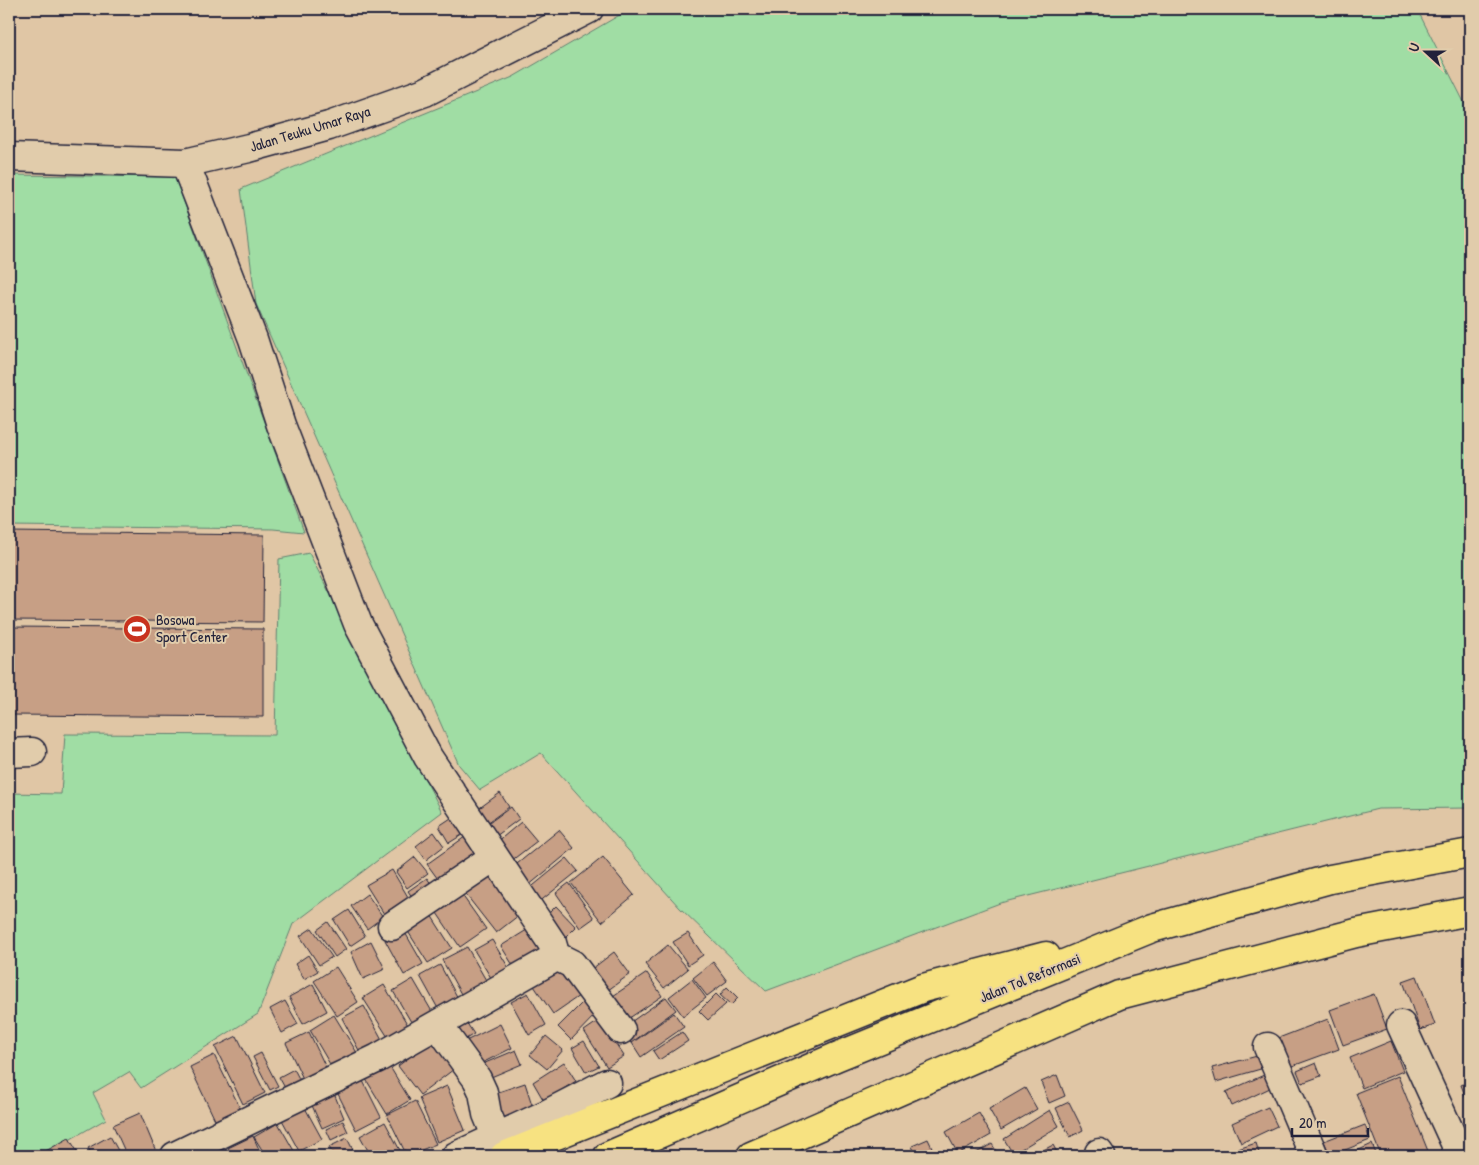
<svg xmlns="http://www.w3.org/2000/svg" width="1479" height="1165" font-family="'Patrick Hand',sans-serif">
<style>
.green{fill:#a0dda4;stroke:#618070}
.building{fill:#c79f85;stroke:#22223b}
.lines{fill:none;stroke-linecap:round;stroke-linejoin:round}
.minor-casing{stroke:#22223b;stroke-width:31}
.motorway-casing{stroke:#22223b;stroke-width:31}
.minor{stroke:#e1ccab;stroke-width:28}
.motorway{stroke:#f7e281;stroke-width:28}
.labels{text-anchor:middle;stroke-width:4;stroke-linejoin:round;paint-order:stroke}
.street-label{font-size:15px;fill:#22223b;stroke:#e1ccab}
.poi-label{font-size:15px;fill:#22223b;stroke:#e1ccab;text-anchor:start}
</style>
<rect width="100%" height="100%" fill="#e0c6a5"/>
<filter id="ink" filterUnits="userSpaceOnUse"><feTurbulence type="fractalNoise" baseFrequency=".02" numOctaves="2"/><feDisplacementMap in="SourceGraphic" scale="10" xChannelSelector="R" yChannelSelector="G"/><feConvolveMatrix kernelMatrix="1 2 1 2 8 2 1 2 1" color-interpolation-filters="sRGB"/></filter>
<g filter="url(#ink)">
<!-- green -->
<path class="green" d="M630,9H1417L1470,114V808L1378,809L1000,903L766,991L680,908L541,753L480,790L459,765L256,304L241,189L513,77Z
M9,175L175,177L304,532L273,529L9,526Z
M309,553L442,812L293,924L258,1014L141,1088L129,1072L93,1093L106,1119L41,1156H9V793L61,794L65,734L275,735L279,559Z"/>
<!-- building -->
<path class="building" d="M9,532L264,535L263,622L9,620Z
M9,627L263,629V717L9,715Z
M500,793L509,807L479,829L470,815Z
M511,807L519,819L492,839L483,827Z
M454,816L465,833L449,843L439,826Z
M521,822L537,841L511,861L496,843Z
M559,830L574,848L522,891L507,872Z
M434,832L444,846L426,860L416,846Z
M469,834L485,856L443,886L427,864Z
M415,857L428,873L407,888L396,872Z
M603,857L634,895L602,922L571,883Z
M567,858L578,871L538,903L528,890Z
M392,870L414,907L389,922L366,885Z
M487,874L519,915L496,933L464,892Z
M427,878L436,891L417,904L408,891Z
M569,883L594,918L580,928L556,893Z
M367,894L383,917L367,929L351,906Z
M462,895L486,929L460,947L437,913Z
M556,906L576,927L562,941L542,920Z
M349,910L365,936L350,946L334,920Z
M431,915L452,948L428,963L407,930Z
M328,922L346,949L335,957L317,930Z
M312,928L332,957L319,965L300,936Z
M530,928L548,956L519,975L501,946Z
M403,929L423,964L404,975L385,940Z
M688,933L703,955L688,965L673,942Z
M492,940L513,975L496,986L474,950Z
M371,941L385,969L363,979L351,952Z
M668,945L688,969L664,988L645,964Z
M467,947L491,989L466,1003L442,960Z
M614,952L630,974L600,996L584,975Z
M308,955L318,971L304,979L295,964Z
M713,962L727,981L707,996L693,978Z
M440,965L461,1004L441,1014L420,976Z
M557,965L579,996L553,1014L532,983Z
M336,967L358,1002L337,1016L314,981Z
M647,973L662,996L619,1025L604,1002Z
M1417,976L1435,1025L1420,1030L1403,981Z
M413,979L434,1015L414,1027L393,991Z
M692,979L706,998L683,1016L669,997Z
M313,984L327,1011L303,1024L289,997Z
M384,985L412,1032L393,1045L363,998Z
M727,987L738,998L731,1005L720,995Z
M528,993L546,1025L529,1035L511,1002Z
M716,994L726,1004L708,1020L699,1011Z
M1374,994L1387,1029L1343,1045L1330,1010Z
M666,997L676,1010L631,1043L621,1029Z
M285,1001L298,1024L282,1033L270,1009Z
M584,1001L596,1014L571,1040L558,1027Z
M364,1006L385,1045L363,1058L342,1018Z
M674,1013L684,1027L641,1057L632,1043Z
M334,1015L359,1056L334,1071L310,1030Z
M462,1016L474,1034L464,1040L452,1022Z
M1328,1019L1339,1049L1287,1068L1276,1039Z
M600,1020L624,1056L607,1067L584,1031Z
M500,1024L512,1048L478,1065L466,1041Z
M309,1032L329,1074L306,1085L286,1043Z
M682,1032L688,1041L659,1060L653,1051Z
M237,1036L265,1093L243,1104L215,1047Z
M546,1036L563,1050L547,1069L530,1055Z
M436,1037L458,1066L420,1095L398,1066Z
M584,1041L599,1066L586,1072L572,1048Z
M1391,1041L1403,1071L1362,1088L1350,1058Z
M516,1050L522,1064L484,1080L478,1066Z
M261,1053L278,1086L270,1090L253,1057Z
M214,1055L241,1110L216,1122L190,1067Z
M1261,1055L1264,1068L1216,1082L1212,1068Z
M387,1062L410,1100L387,1114L364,1076Z
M564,1062L576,1081L544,1101L533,1082Z
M1316,1063L1321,1076L1302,1083L1297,1071Z
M294,1069L305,1090L290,1097L279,1077Z
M1057,1075L1065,1096L1049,1103L1041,1082Z
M1264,1075L1270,1088L1232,1106L1226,1092Z
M1398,1076L1430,1156H1381L1356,1093Z
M361,1077L381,1117L356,1130L336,1090Z
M1470,1081V1108L1461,1085Z
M525,1083L536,1117L494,1130L484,1097Z
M447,1086L465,1130L437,1142L419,1098Z
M1025,1088L1037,1109L1001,1130L989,1109Z
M333,1091L344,1118L322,1128L310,1101Z
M415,1101L436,1144L407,1156L387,1115Z
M1069,1102L1083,1130L1070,1137L1056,1108Z
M304,1106L322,1139L299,1151L281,1118Z
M1268,1107L1277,1126L1241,1143L1232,1123Z
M1050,1110L1059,1126L1013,1154L1004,1139Z
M140,1113L158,1156H127L113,1125Z
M979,1113L991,1135L958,1154L946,1132Z
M343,1121L348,1132L331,1140L326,1129Z
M385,1122L403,1156H371L360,1136Z
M278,1123L297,1156H266L254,1137Z
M1365,1125L1370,1140L1330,1156L1324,1141Z
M110,1136L121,1156H93L88,1148Z
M253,1136L262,1156H232L228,1148Z
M69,1138L80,1156H37Z
M347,1138L353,1150L342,1156H334L329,1147Z
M928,1139L936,1156H916L912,1146Z
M1256,1143L1260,1156H1240L1238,1149Z
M992,1144L999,1156H971Z
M1372,1144L1377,1156H1346Z
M1053,1145L1059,1156H1032Z
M226,1150L229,1156H214Z"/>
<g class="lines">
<defs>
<path id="minor" d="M9,157L185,163L249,148L329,126L425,92L589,9
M9,753L32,752
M392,926L494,857
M554,955L572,964L621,1030
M438,1025L477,1079L483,1092L487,1114L497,1138
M1401,1025L1461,1156
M1268,1047L1314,1156
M1099,1153L1101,1156
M175,1156L378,1058L549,961C555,956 555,951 552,943L428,757L358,624L281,425L253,339L185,163
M456,1156L547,1114L607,1083"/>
<path id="motorway" d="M504,1156L923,988L1046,956
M608,1156L836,1057L1152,928L1330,879L1470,853
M751,1156L1119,995L1356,933L1470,911"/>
</defs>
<!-- minor casing -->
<use href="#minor" class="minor-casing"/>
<!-- motorway casing -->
<use href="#motorway" class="motorway-casing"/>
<!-- minor -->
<use href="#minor" class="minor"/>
<!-- motorway -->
<use href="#motorway" class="motorway"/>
</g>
</g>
<!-- icons -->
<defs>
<symbol id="stadium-disc" viewBox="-11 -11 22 22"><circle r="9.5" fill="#c8321e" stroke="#e1ccab"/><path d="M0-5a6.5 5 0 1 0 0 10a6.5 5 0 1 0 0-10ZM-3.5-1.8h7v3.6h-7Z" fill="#fff"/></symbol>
</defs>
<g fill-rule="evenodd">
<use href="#stadium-disc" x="121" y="613" width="32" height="32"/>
</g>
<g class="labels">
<!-- street labels -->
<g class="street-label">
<text transform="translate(310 129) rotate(-17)" y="5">Jalan Teuku Umar Raya</text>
<text transform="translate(1030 978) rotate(-22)" y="5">Jalan Tol Reformasi</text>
</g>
<!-- poi labels -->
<g class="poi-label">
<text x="156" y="625">Bosowa<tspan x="156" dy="17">Sport Center</tspan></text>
</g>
</g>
<!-- margin -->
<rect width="1479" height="1165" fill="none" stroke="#e1ccab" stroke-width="30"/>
<rect x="15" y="15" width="1449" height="1135" fill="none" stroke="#22223b" stroke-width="2" filter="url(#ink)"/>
<!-- north arrow -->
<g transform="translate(1426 52) rotate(291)" stroke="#e1ccab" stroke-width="4" paint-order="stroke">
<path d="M0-4L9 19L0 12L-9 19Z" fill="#22223b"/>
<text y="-8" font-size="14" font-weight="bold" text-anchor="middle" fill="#22223b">U</text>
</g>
<!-- scale -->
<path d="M1292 1128v8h76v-8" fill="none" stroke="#22223b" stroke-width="2.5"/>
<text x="1299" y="1128" font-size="15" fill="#22223b" stroke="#e1ccab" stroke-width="4" paint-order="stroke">20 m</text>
</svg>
